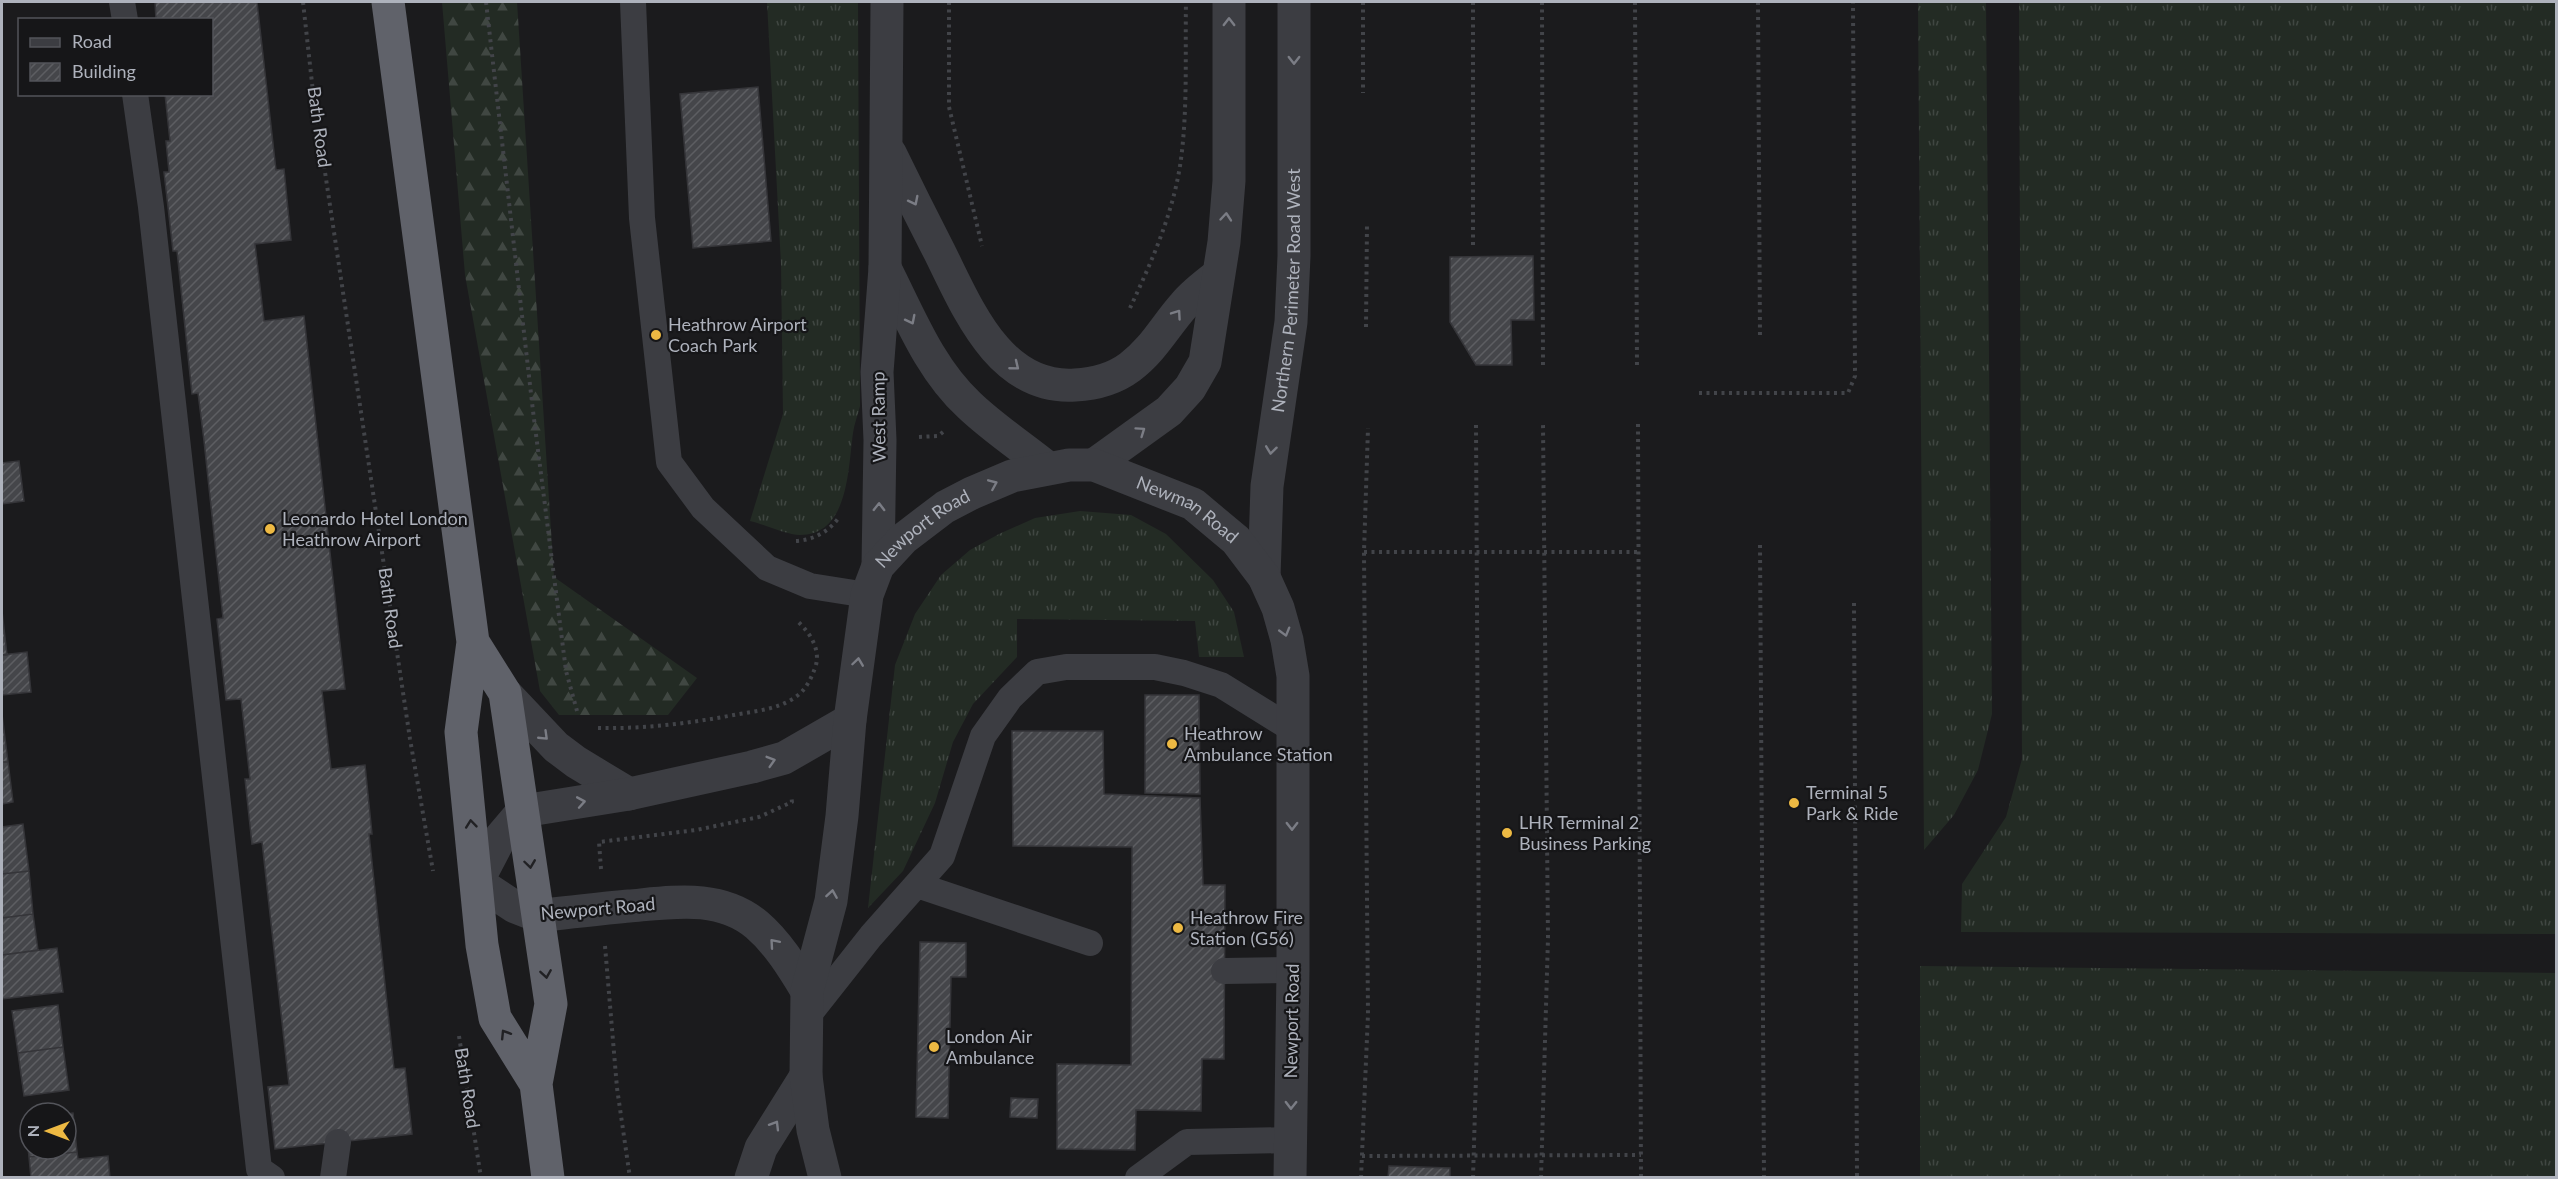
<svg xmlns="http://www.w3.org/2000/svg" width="2558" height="1179" font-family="Lato,sans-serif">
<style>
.grass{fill:url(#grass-tufts)}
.forest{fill:url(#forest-firs)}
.building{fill:url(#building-hatch);stroke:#353539;stroke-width:1.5}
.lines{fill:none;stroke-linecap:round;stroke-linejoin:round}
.path{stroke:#424449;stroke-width:4;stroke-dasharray:3 4.5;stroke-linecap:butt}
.service{stroke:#3c3d42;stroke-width:26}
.tertiary{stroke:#3c3d42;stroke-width:33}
.trunk{stroke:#60626a;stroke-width:33}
.oneway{stroke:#7b7d85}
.oneway2{stroke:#212124}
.poi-dot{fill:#edb943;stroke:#161618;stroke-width:2}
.labels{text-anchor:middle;stroke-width:4.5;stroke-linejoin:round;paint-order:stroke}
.street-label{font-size:18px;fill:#aeb2bc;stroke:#161618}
.poi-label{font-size:18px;fill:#aeb2bc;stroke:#161618;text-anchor:start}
</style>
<defs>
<pattern id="grass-tufts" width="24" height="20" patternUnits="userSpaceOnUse" patternTransform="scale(1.5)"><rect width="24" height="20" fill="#232b24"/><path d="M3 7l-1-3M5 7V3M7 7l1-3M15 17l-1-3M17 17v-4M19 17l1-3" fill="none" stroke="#404742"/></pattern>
<pattern id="forest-firs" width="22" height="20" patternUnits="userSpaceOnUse" patternTransform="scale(1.5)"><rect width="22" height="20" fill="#232b24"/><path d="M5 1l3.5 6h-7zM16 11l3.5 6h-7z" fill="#404742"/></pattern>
<pattern id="building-hatch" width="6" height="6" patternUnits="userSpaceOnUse" patternTransform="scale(1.5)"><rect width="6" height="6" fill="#45464a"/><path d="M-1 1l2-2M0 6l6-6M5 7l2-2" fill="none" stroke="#5d5e62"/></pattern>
</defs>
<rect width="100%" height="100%" fill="#1b1b1d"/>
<!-- grass -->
<path class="grass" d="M767,2H858L860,406C858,415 854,424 853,433C848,468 849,535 800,535C787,535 764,524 750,521L783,414L781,264Z
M1918,2H1986L1992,714L1978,770L1954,815L1924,850Z
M2019,2H2556V934L1961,932L1962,884L2006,817L2022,759Z
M1080,511L1131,515L1166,534L1213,580L1234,612L1244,657H1199L1195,621L1017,619V657L973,704L953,742L935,803L903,871L868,908L895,665L915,614L941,575L970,550L999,534L1035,518Z
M1920,966L2556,973V1177H1920Z"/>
<!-- forest -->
<path class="forest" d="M442,2H517L554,577L697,678L668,715H559L540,691L465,275Z"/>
<!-- building -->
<path class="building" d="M155,2H257L276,170L284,169L291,240L255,244L264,321L304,316L345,689L322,691L331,769L365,765L372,834H369L394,1069L405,1068L412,1134L275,1149L268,1087L289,1085L262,842L252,844L245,779H250L241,699L226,700L217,619L223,618L204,441L198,393L192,394L177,251H173L164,172H169L166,141H170L165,94H212V20H156Z
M758,87L771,241L693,248L680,94Z
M1533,256L1534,320H1511L1512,365H1476L1450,322V257Z
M19,461L24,501L2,504V463Z
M2,611L7,655H2Z
M27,652L31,692L2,695V655Z
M1145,695H1199L1200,794L1145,793Z
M2,714L8,762H2Z
M1012,731H1103L1104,794L1200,798L1203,885H1225L1224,1059H1202L1201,1111L1136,1110L1135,1150L1057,1149V1064L1131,1065L1132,847L1013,846Z
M2,762H8L13,802L2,804Z
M23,824L29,871L2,874V827Z
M29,871L33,914L2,918V874Z
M33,914L38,950L2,955V918Z
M920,942L966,943V977H951L948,1118L916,1117Z
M57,948L63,992L2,999V955Z
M58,1005L63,1047L18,1053L12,1011Z
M63,1047L69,1090L24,1096L18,1053Z
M1011,1098L1038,1099L1037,1118L1010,1117Z
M73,1113L77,1152L29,1157L25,1118H30V1149H66V1114Z
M77,1152L78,1159L108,1156L110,1178H31L29,1157Z
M1389,1166L1450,1168V1178H1388Z"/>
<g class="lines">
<!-- path -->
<path class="path" d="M303,2L313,92L410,739L433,871
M486,2L533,411L566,671L577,711
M949,2V107L982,246
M1363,2V93
M1473,2V245
M1542,2L1543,369
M1635,2L1637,367
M1758,2L1760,338
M1130,308C1151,263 1172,216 1180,166C1188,113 1185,55 1186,2
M1366,327L1367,223
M1699,393H1848L1855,376L1853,2
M1638,424L1641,1178
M919,437L938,436L943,432
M796,541C814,540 830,531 840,516
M1760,545L1764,1178
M1364,552H1639
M1854,603L1857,1178
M598,728C646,729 692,723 739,714C757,711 775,709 791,700C805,692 810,681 815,668C822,650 809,631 796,620
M601,869L599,842L696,830L759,817L792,802L791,795
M605,946L617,1088L630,1178
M459,1036L481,1178
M1362,1156L1641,1155
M1361,1178L1368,1014L1364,552L1368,428
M1473,1178L1479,974L1476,425
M1541,1178L1548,938L1543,424"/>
<!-- service -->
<path class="service" d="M122,2L125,20
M633,2L642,218L669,462L703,508L767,568L810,586L867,595
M135,94L151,207L259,1169L272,1178
M917,885L1090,943
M1224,971L1293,970
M807,1017L871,936L942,856L983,736L1010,698L1037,672L1066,667H1155L1184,673L1221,685L1292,729
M333,1178L338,1142
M1138,1178L1187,1142L1291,1140"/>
<!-- tertiary -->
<g class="tertiary">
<path d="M890,153C906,186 922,218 939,251C967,307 999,390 1075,385C1095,384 1114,379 1130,367C1153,350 1166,325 1184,305C1193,294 1206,284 1218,275"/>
<path d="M885,268C909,315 929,368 969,405C993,428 1022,447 1048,468"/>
<path d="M1094,465L1169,411L1190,388L1205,362L1224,242L1229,181V2"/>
<path d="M878,566L880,440L877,372L885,268L887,2"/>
<path id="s1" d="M1264,577L1267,486L1291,322L1294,256V2"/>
<path d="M505,693L556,747L576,762L629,794"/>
<path d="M807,991C793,968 778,943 757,925C720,894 674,902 629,906C599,909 568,912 538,916L515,907L477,882L500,838L523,811L629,794L752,767L784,758L850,720"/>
<path d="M751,1178L761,1148L806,1076"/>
<path id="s2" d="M825,1178L813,1130L806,1076L807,991L831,901L842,816L850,720L867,595L878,566L903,539L945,507L972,493L1012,476L1069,465H1094L1193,504L1236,540L1264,577L1278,608L1287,640L1293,676V970L1290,1178"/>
</g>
<!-- trunk -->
<path class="trunk" d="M388,2L473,642L461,732L482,945L495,1018L536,1084
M473,642L505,693L551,1004L536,1084L548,1178"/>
</g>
<!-- one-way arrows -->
<defs><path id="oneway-chevron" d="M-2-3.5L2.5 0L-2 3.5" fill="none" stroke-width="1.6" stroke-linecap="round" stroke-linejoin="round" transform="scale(1.5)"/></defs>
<g class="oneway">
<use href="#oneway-chevron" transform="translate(1229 22) rotate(-90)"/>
<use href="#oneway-chevron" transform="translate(1294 60) rotate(90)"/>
<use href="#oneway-chevron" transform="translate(914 201) rotate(63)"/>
<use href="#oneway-chevron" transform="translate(1226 217) rotate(-85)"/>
<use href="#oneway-chevron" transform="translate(1177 314) rotate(-55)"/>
<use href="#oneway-chevron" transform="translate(911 320) rotate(63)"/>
<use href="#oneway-chevron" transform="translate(1015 366) rotate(39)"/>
<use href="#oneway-chevron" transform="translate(1141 431) rotate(-35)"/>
<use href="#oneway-chevron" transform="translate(1271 450) rotate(97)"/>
<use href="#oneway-chevron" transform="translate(993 484) rotate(-23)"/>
<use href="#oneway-chevron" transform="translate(879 507) rotate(-89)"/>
<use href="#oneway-chevron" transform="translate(1285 632) rotate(74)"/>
<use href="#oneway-chevron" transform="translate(858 662) rotate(-82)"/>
<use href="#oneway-chevron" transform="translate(544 736) rotate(44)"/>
<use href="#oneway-chevron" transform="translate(771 761) rotate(-17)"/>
<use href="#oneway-chevron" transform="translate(581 802) rotate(-10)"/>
<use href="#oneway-chevron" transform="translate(1292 826) rotate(90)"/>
<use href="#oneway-chevron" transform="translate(832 894) rotate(-81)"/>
<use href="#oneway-chevron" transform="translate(774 943) rotate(-131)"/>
<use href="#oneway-chevron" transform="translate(1291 1105) rotate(91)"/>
<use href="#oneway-chevron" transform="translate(775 1125) rotate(-59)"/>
</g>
<g class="oneway2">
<use href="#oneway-chevron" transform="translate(471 824) rotate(-96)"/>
<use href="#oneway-chevron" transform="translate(530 864) rotate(82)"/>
<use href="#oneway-chevron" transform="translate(546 974) rotate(81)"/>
<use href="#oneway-chevron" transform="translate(505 1034) rotate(-122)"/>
</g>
<!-- markers -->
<g class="poi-dot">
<circle cx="656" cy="335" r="6"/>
<circle cx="270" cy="529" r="6"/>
<circle cx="1172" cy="744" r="6"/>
<circle cx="1794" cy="803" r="6"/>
<circle cx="1507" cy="833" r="6"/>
<circle cx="1178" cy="928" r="6"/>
<circle cx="934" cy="1047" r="6"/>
</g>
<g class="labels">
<!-- street labels -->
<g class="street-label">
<text transform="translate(319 127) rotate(82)" y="6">Bath Road</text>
<text dy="6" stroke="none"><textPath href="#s1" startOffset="288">Northern Perimeter Road West</textPath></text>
<text transform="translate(879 417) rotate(-91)" y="6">West Ramp</text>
<text dy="6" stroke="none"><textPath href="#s2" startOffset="972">Newman Road</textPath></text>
<text dy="6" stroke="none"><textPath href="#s2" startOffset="680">Newport Road</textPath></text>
<text transform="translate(390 608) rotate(82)" y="6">Bath Road</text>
<text transform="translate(598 909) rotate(-5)" y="6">Newport Road</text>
<text transform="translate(1292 1021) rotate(-89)" y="6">Newport Road</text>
<text transform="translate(467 1088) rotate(81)" y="6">Bath Road</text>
</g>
<!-- poi labels -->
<g class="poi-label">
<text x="668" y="331">Heathrow Airport<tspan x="668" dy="21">Coach Park</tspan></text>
<text x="282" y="525">Leonardo Hotel London<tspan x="282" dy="21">Heathrow Airport</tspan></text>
<text x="1184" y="740">Heathrow<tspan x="1184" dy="21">Ambulance Station</tspan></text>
<text x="1806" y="799">Terminal 5<tspan x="1806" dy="21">Park &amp; Ride</tspan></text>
<text x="1519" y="829">LHR Terminal 2<tspan x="1519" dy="21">Business Parking</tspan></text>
<text x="1190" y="924">Heathrow Fire<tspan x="1190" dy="21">Station (G56)</tspan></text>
<text x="946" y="1043">London Air<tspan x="946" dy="21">Ambulance</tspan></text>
</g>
</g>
<!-- border -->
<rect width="2558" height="1179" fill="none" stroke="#aeb2bc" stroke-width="6"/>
<!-- legend -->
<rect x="18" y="18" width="195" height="78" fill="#161618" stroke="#53545a" stroke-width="1.5"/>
<rect x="30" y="38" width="30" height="9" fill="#3c3d42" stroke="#53545a" stroke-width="1.5"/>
<text x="72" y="48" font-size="18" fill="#aeb2bc">Road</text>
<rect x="30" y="63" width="30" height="18" fill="url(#building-hatch)" stroke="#53545a" stroke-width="1.5"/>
<text x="72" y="78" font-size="18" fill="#aeb2bc">Building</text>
<!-- north arrow -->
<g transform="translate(48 1131) rotate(270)"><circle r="28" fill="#161618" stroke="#53545a" stroke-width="1.5"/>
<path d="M0-4.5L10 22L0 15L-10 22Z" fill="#edb943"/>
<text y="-9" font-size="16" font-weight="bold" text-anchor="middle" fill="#aeb2bc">N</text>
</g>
</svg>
